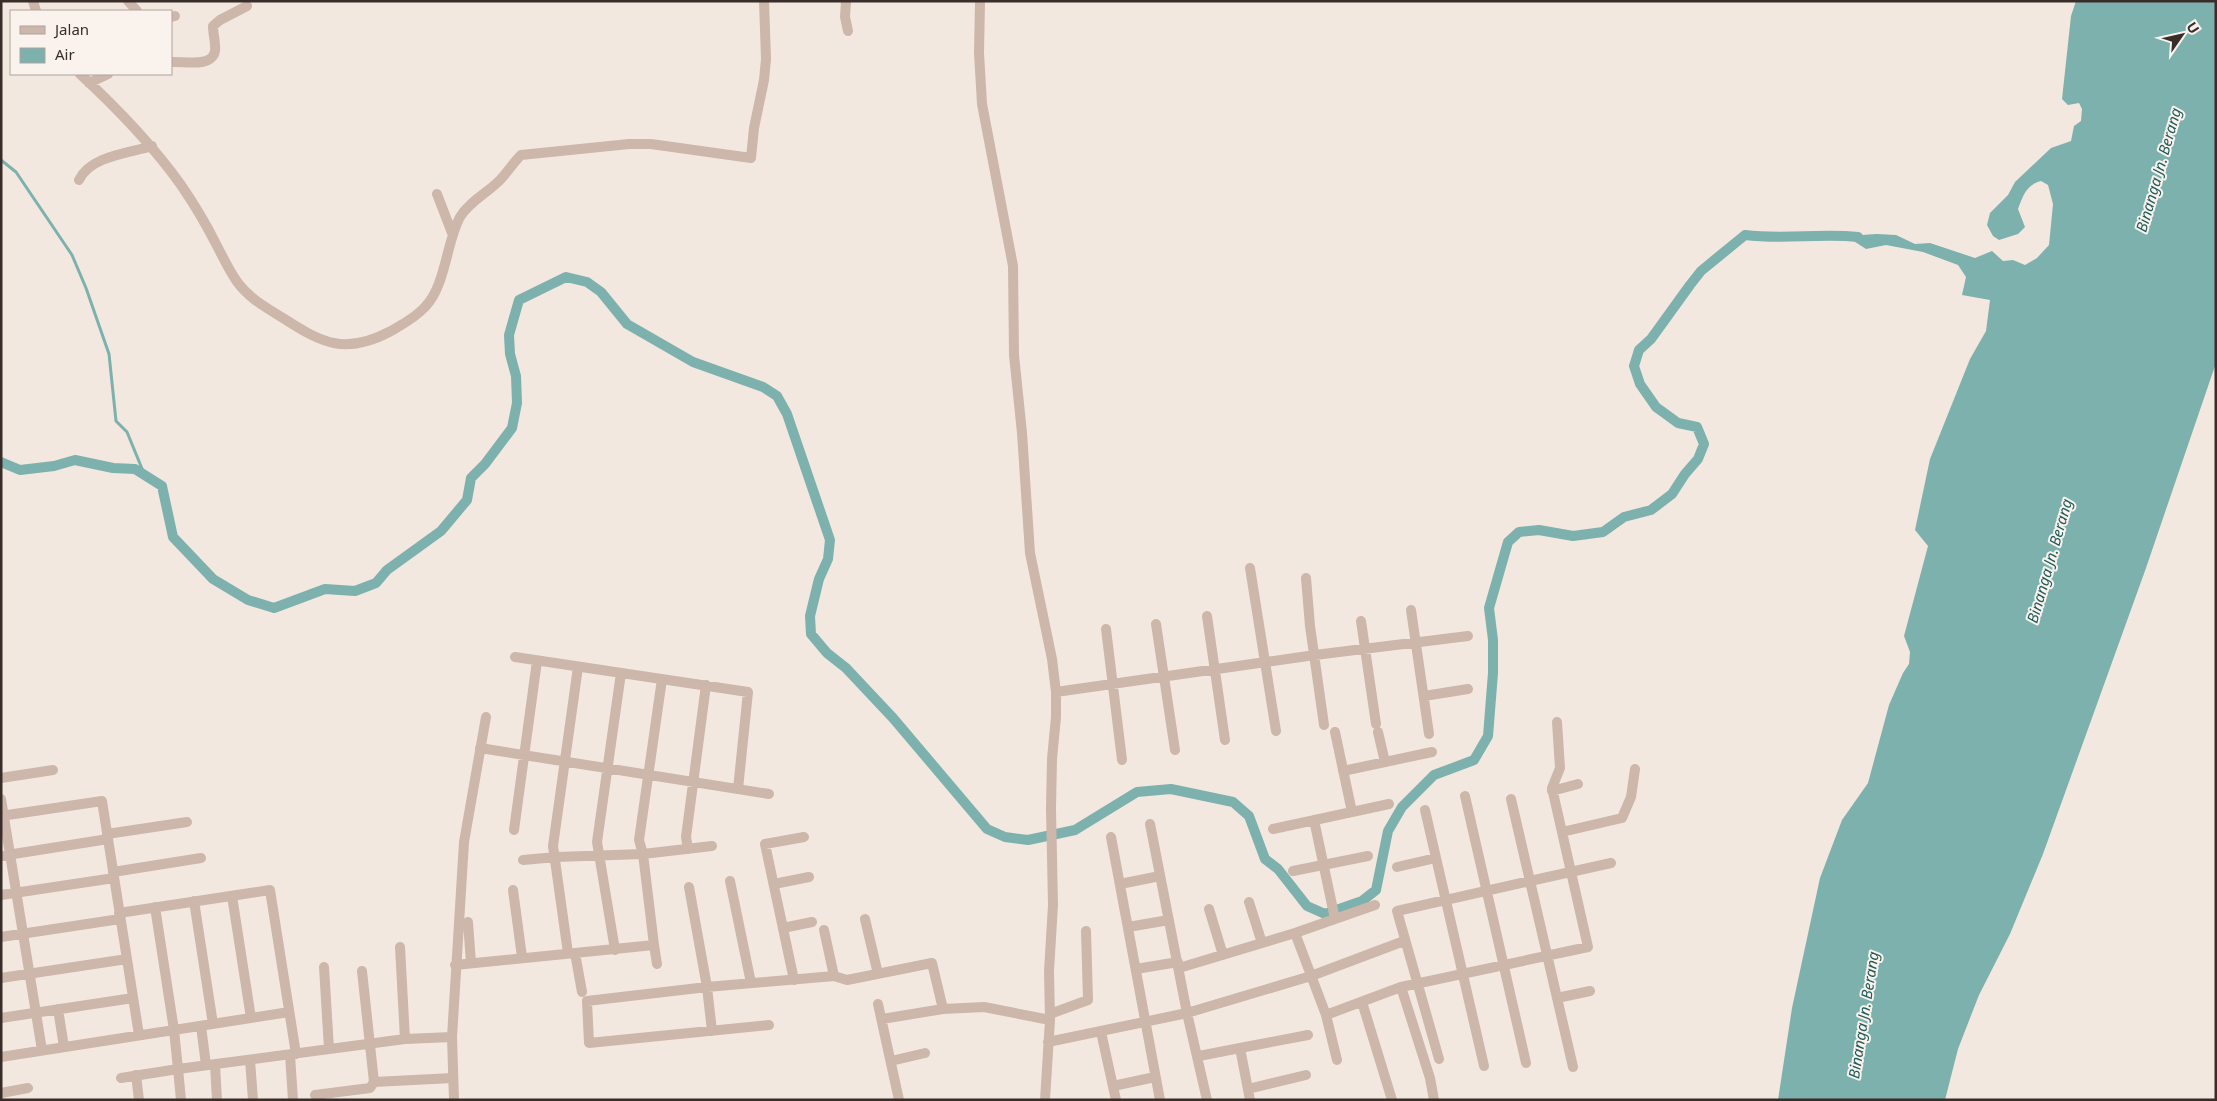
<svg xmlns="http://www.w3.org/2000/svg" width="2217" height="1101" font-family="'Noto Sans',sans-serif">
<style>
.water{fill:#7db1ae}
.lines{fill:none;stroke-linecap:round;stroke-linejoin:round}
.stream{stroke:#7db1ae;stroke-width:3}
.canal{stroke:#7db1ae;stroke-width:10}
.minor{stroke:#ccb7aa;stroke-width:10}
.labels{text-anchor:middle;stroke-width:4;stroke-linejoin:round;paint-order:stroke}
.water-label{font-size:15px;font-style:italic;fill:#1e5b5a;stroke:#faf2ec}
</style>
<rect width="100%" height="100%" fill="#f3e8df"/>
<!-- water -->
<path class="water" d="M2076,1H2216V363L2146,568L2043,854L2010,934L1979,995L1958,1049L1945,1100H1778L1792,1008L1820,878L1842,820L1868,783L1889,705L1903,673L1909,664L1910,652L1904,636L1928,546L1915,530L1930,459L1970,359L1986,331L1990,300L1962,295L1966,277L1958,265L1923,252L1886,245L1866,249L1846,236L1877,234L1896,235L1915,244L1930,243L1975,258L1992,251L2003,261L2013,260L2025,265L2037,258L2049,245L2053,204L2048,185L2041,181C2026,185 2023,196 2018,209L2025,227L2018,234L1999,240L1993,236L1987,225L1990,213L2008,195L2015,182L2051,148L2071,141L2074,126L2081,121L2082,109L2079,103L2068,105L2062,99L2071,16Z"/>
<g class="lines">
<!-- stream -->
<path class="stream" d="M1,160L16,172L72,255L86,288L109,354L116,421L127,432L145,476"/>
<!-- canal -->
<path class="canal" d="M1,462L20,470L54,466L75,460L113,468L135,469L162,486L173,537L213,579L248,600L274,608L325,589L355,591L376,583L387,570L441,531L467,500L471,478L485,464L512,428L517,403L516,376L510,354L509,335L519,300L566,277L587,282L601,292L627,324L693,362L763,387L777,396L787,414L830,540L828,559L819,579L810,616L811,634L827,653L846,668L893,718L987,829L1005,837L1028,840L1075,830L1137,792L1171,789L1233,802L1249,816L1265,859L1278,869L1307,906L1325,914L1362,901L1376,890L1388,831L1402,807L1434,775L1474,760L1488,736L1493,673V640L1489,608L1508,542L1519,532L1539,530L1573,536L1603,532L1624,517L1651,510L1672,494L1685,474L1698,459L1704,444L1697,427L1678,423L1656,407L1640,384L1634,366L1639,350L1651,339L1690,285L1701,271L1745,235C1783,240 1820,233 1858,237"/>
<!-- minor -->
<path class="minor" d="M33,1L36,11
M128,1L137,11
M846,1L845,17L848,31
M980,1L979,53L982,104L1013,266L1014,355L1022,433L1030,553L1052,659L1056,692V717L1052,759L1051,809L1053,905L1049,971L1050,1020L1045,1100
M171,17L175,16
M171,62C184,61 212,68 215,51C216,44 213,34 213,26L220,20L247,6
M80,74C118,109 151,143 181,185C194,204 206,224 216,244C223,257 229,271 238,283C250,299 267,308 283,318C323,344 346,355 391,331C403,324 415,318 425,307C446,285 446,243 460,217C469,202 487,193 499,181C507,173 513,163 521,155L629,144H651L751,158L754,128L764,80L766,59L764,1
M89,83L108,74
M79,180C90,156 129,153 152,146
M437,194L452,233
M1250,568L1276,731
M1306,578L1310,626L1324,725
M1411,610L1429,734
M1207,616L1225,740
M1361,621L1376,724
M1156,624L1175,750
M1106,629L1122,760
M515,657L748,692L738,789
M662,679L639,840L643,854L712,846
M1056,692L1315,655L1468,636
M1424,696L1468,689
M1335,732L1352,812
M1378,732L1385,762
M480,748L769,794
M1343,771L1432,752
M1,778L53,770
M1552,791L1578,784
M1465,796L1526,1063
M1,799L42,1050
M1511,799L1530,881L1611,863
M1425,810L1484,1066
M1,816L102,801L139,1035
M1314,820L1335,919
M1150,824L1187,1013L1207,1100
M1273,829L1389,804
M514,830L537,661
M1562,832L1622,818L1631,797L1635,769
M107,834L187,822
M1111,837L1160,1100
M688,849L686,837L706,685
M1,856L108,839
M1397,867L1436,858
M1293,871L1368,856
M113,872L201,858
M730,881L751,983
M774,884L809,877
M1120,884L1160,876
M689,887L707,987L712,1031
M513,890L522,957
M1,895L114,878
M232,896L251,1018
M194,901L213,1024
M1249,902L1262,943
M155,907L174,1030L178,1069L405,1039L452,1037
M1209,909L1223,955
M119,913L270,890L296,1054
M865,919L878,974
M468,922L471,963
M1128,927L1169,920
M783,928L812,922
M824,930L834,976
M1295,933L1326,1015L1337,1060
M1,937L120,919
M654,945L657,964
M400,947L405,1039
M615,950L597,842L621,673
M568,953L553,846L578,667
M575,953L582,992
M455,965L654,945L643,854L556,857L523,860
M324,967L329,1049
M1179,968L1295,933L1375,905
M1136,969L1178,962
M362,971L374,1082
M1,978L127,959
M794,980L765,844L804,837
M1401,987L1430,1078L1434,1100
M1557,998L1590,991
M1362,1002L1392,1100
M878,1004L899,1100
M58,1009L64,1047
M1050,1014L1088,1000L1086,931
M1326,1015L1401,987L1588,947L1552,788L1560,768L1557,722
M1,1018L133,998
M882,1019L943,1009L984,1007L1050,1020
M769,1025L589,1043L587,1001L707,987L834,976L847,980L932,963L943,1009
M201,1026L206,1065
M1101,1032L1116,1100
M1048,1042L1187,1013L1311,976L1404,941
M290,1055L293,1100
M1199,1056L1240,1048
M1,1057L289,1012
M1439,1059L1397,911L1530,881L1573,1067
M250,1060L253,1100
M891,1061L925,1053
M215,1065L217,1100
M136,1075L139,1100
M121,1078L178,1069L181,1100
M1113,1086L1155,1077
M1248,1089L1306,1075
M1,1093L28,1088
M315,1095L370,1088L374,1082L453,1078
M454,1100L452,1037L464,842L486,717
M1250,1100L1240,1048L1308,1035"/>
</g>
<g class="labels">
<!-- water labels -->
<g class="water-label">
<text transform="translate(2159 170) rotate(-74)" y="5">Binanga Jn. Berang</text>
<text transform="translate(2050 561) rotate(-74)" y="5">Binanga Jn. Berang</text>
<text transform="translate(1864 1015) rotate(-81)" y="5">Binanga Jn. Berang</text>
</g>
</g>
<!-- border -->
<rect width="2217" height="1101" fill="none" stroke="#392d2a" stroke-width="5"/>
<!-- legend -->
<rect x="10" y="10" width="162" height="65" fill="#faf2ec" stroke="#ada39e"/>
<rect x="20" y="26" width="25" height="8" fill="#ccb7aa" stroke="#ada39e"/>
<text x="55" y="35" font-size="15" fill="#392d2a">Jalan</text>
<rect x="20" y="48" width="25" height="15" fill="#7db1ae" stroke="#ada39e"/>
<text x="55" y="60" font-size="15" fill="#392d2a">Air</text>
<!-- north arrow -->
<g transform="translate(2182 35) rotate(56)" stroke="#faf2ec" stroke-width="4" paint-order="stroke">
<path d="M0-4L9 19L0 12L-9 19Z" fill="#392d2a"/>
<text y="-8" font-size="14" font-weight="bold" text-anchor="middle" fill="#392d2a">U</text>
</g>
</svg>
